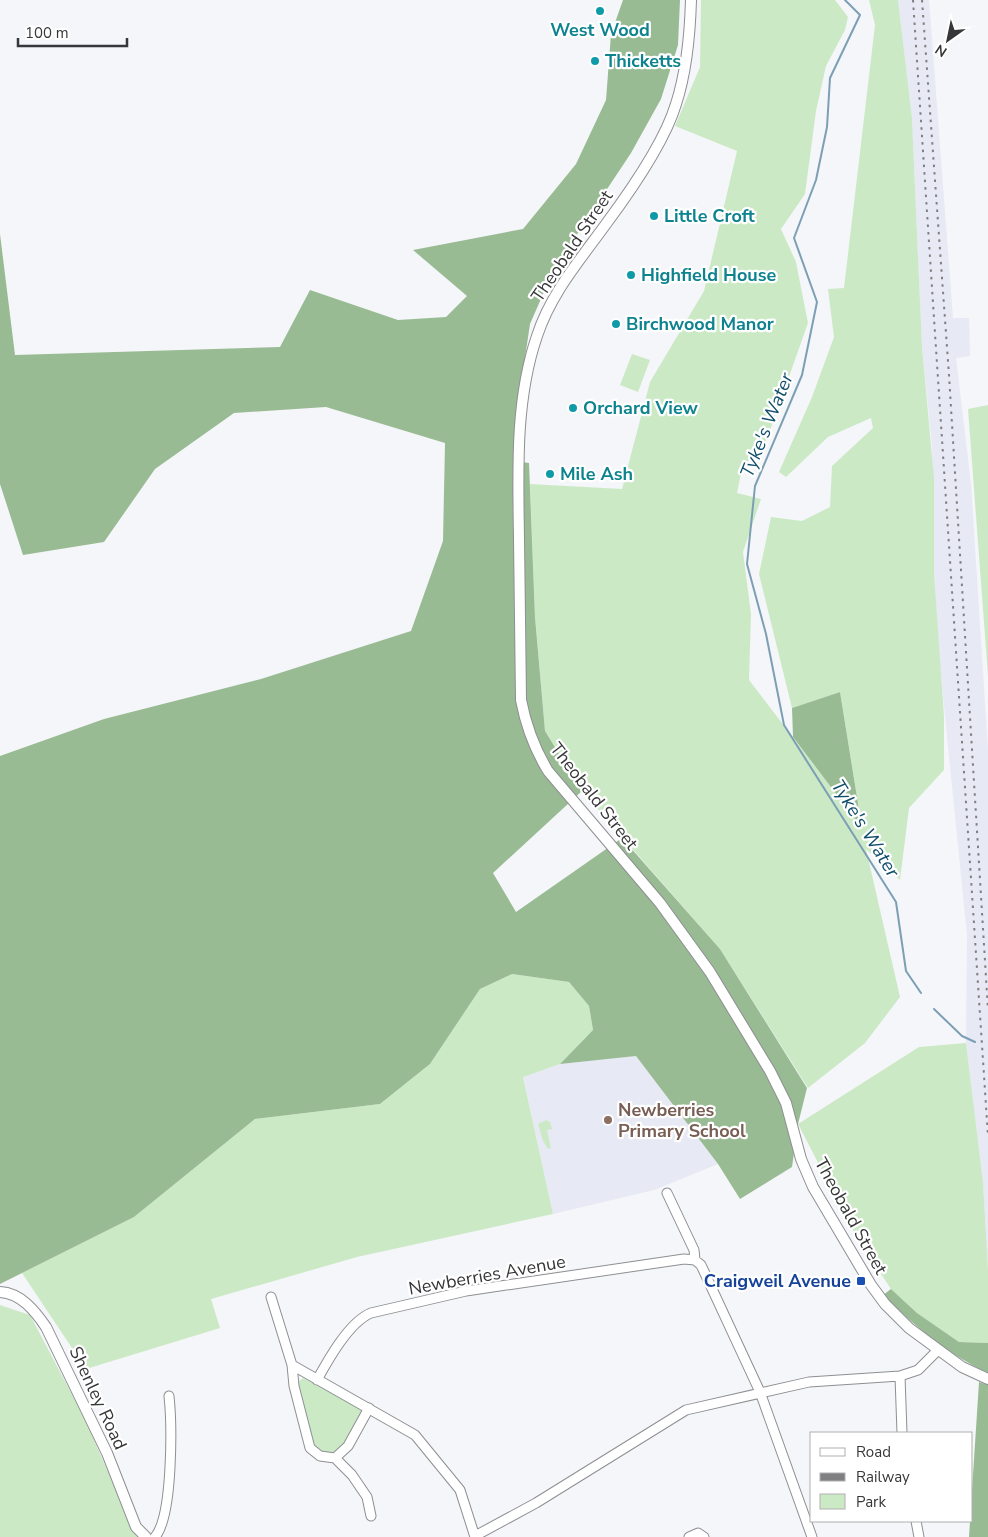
<svg xmlns="http://www.w3.org/2000/svg" width="988" height="1537" font-family="'Nunito Sans',sans-serif">
<style>
.built{fill:#e7e9f4}
.green{fill:#cce9c6}
.forest{fill:#99bb93}
.lines{fill:none;stroke-linecap:round;stroke-linejoin:round}
.stream{stroke:#7c9fb5;stroke-width:2}
.minor-casing{stroke:#8e8f92;stroke-width:11}
.tertiary-casing{stroke:#8e8f92;stroke-width:12}
.minor{stroke:#fff;stroke-width:9}
.tertiary{stroke:#fff;stroke-width:10}
.rail{stroke:#808083;stroke-width:2;stroke-dasharray:2.5 5;stroke-linecap:butt}
.culture-dot{fill:#0f9aa8;stroke:#fff;stroke-width:2}
.education-dot{fill:#8d6e63;stroke:#fff;stroke-width:2}
.transit-dot{fill:#1a4fb4;stroke:#fff;stroke-width:2}
.labels{text-anchor:middle;stroke-width:4.5;stroke-linejoin:round;paint-order:stroke}
.culture-label{font-size:18px;font-weight:bold;fill:#0d838f;stroke:#fff;text-anchor:start}
.street-label{font-size:18px;fill:#373739;stroke:#fff}
.education-label{font-size:18px;font-weight:bold;fill:#785e54;stroke:#fff;text-anchor:start}
.transit-label{font-size:18px;font-weight:bold;fill:#164399;stroke:#fff;text-anchor:end}
.water-label{font-size:19px;font-style:italic;fill:#104e6c;stroke:#fff}
</style>
<rect width="100%" height="100%" fill="#f5f6f9"/>
<!-- built -->
<path class="built" d="M898,0H929L953,318H969L970,356L956,358L971,484L988,750V1270L983,1182L966,1043L967,935L937,637L934,574L932,446L922,347L912,118Z
M636,1056L718,1164L654,1190L553,1214L523,1076L560,1064Z"/>
<!-- green -->
<path class="green" d="M701,0H835L848,17L845,30L826,66L816,111L805,194L781,229L796,262L808,323L767,439L742,468L737,493L761,499L743,552L751,614L749,680L862,827L840,692L792,708L759,574L771,517L802,521L830,507L832,466L873,428L871,418L828,437L786,477L779,472L812,397L834,337L828,289L844,288L875,25L869,0H898L912,118L922,347L934,478V574L944,716V770L909,808L900,880L866,849L900,997L865,1043L808,1088L720,949L582,791L545,731L535,616L530,484L622,489L650,382L704,291L737,151L675,126L700,67Z
M632,354L650,360L638,392L620,385Z
M988,405V676L968,409Z
M512,974L569,982L589,1006L593,1030L560,1064L523,1077L553,1214L357,1257L211,1299L220,1328L86,1369L22,1273L134,1217L255,1119L380,1104L430,1064L480,989Z
M966,1043L983,1182L988,1270V1343L959,1342L917,1313L891,1289L856,1236L798,1124L919,1047Z
M546,1120L550,1122L552,1129L547,1130L551,1148L548,1149L543,1141L538,1124Z
M0,1305L30,1315L87,1423L132,1529L140,1537H0Z
M303,1378L359,1407L362,1411L346,1446L334,1455H323L311,1444L298,1382Z"/>
<!-- forest -->
<path class="forest" d="M623,0H680L678,45L661,99L631,153L554,269L530,324L519,398L514,461L529,463L535,617L545,731L582,791L493,873L516,912L622,838L720,949L807,1088L798,1124L792,1167L740,1199L718,1164L636,1056L560,1064L593,1030L589,1006L569,982L512,974L480,989L430,1064L380,1104L255,1119L134,1217L0,1284V756L104,719L261,679L411,631L443,541L445,443L326,407L234,413L155,469L104,542L23,555L0,484V234L15,355L280,347L310,290L398,320L446,317L467,296L413,250L523,229L576,164L606,100L611,34Z
M840,692L862,828L793,737L792,708Z
M891,1289L917,1313L959,1342L988,1343V1373C946,1353 916,1327 883,1295Z
M979,1382L988,1385V1537H969Z"/>
<g class="lines">
<!-- stream -->
<path class="stream" d="M845,0L860,15L830,78L827,127L816,180L794,238L817,302L802,375L755,486L747,564L766,634L784,725L896,902L906,971L921,993
M934,1009L962,1036L975,1042"/>
<defs>
<path id="minor" d="M667,1193L694,1250L695,1260L701,1265L760,1392L812,1537
M271,1297L292,1365L415,1435L460,1490L475,1537
M292,1365L294,1386L310,1448L320,1456L335,1458L352,1475L367,1497L371,1516
M900,1376L902,1433
M317,1380C328,1360 349,1322 371,1313L466,1291L684,1259L695,1260
M335,1458L348,1446L369,1408
M916,1521L919,1537
M475,1536L536,1503L686,1410L809,1382L900,1376L918,1370L937,1351
M155,1537C173,1516 172,1425 169,1396
M689,1537L698,1533L704,1537"/>
<path id="tertiary" d="M691,0C690,36 687,70 676,104C665,141 629,193 606,224C580,260 551,293 537,336C515,400 518,471 519,538C520,592 520,646 521,700C526,726 534,748 548,771L660,903L710,972L770,1071L786,1103L801,1159L813,1187L871,1285L885,1304L909,1328L962,1367L988,1379
M0,1292C21,1293 35,1311 46,1327L107,1453L136,1527L146,1537"/>
</defs>
<!-- minor casing -->
<use href="#minor" class="minor-casing"/>
<!-- tertiary casing -->
<use href="#tertiary" class="tertiary-casing"/>
<!-- minor -->
<use href="#minor" class="minor"/>
<!-- tertiary -->
<use href="#tertiary" class="tertiary"/>
<!-- rail -->
<path class="rail" d="M913,0L988,1136
M922,0L949,375L988,1010"/>
</g>
<!-- markers -->
<g class="culture-dot">
<circle cx="600" cy="11" r="5"/>
<circle cx="595" cy="61" r="5"/>
<circle cx="654" cy="216" r="5"/>
<circle cx="631" cy="275" r="5"/>
<circle cx="616" cy="324" r="5"/>
<circle cx="573" cy="408" r="5"/>
<circle cx="550" cy="474" r="5"/>
</g>
<circle class="education-dot" cx="608" cy="1120" r="5"/>
<rect class="transit-dot" x="856" y="1276" width="10" height="10" rx="2.5"/>
<g class="labels">
<!-- culture labels -->
<g class="culture-label">
<text x="600" y="36" text-anchor="middle">West Wood</text>
<text x="605" y="67">Thicketts</text>
<text x="664" y="222">Little Croft</text>
<text x="641" y="281">Highfield House</text>
<text x="626" y="330">Birchwood Manor</text>
<text x="583" y="414">Orchard View</text>
<text x="560" y="480">Mile Ash</text>
</g>
<!-- street labels -->
<g class="street-label">
<text transform="translate(572 246) rotate(-56)" y="6">Theobald Street</text>
<text transform="translate(594 796) rotate(52)" y="6">Theobald Street</text>
<text transform="translate(851 1216) rotate(61)" y="6">Theobald Street</text>
<text transform="translate(487 1275) rotate(-10)" y="6">Newberries Avenue</text>
<text transform="translate(98 1398) rotate(65)" y="6">Shenley Road</text>
</g>
<!-- education labels -->
<g class="education-label">
<text x="618" y="1116">Newberries<tspan x="618" dy="21">Primary School</tspan></text>
</g>
<!-- transit labels -->
<g class="transit-label">
<text x="851" y="1287">Craigweil Avenue</text>
</g>
<!-- water labels -->
<g class="water-label">
<text transform="translate(766 425) rotate(-68)" y="7">Tyke's Water</text>
<text transform="translate(866 828) rotate(58)" y="7">Tyke's Water</text>
</g>
</g>
<!-- legend -->
<rect x="810" y="1432" width="162" height="90" fill="#ffffff" stroke="#afafb0"/>
<rect x="820" y="1448" width="25" height="8" fill="#ffffff" stroke="#afafb0"/>
<text x="856" y="1457" font-size="15" fill="#373739">Road</text>
<rect x="820" y="1473" width="25" height="8" fill="#808083" stroke="#afafb0"/>
<text x="856" y="1482" font-size="15" fill="#373739">Railway</text>
<rect x="820" y="1494" width="25" height="15" fill="#cce9c6" stroke="#afafb0"/>
<text x="856" y="1507" font-size="15" fill="#373739">Park</text>
<!-- north arrow -->
<g transform="translate(948 40) rotate(213)" stroke="#ffffff" stroke-width="4" paint-order="stroke">
<path d="M0-4L9 19L0 12L-9 19Z" fill="#373739"/>
<text y="-8" font-size="14" font-weight="bold" text-anchor="middle" fill="#373739">N</text>
</g>
<!-- scale -->
<path d="M18 38v8h109v-8" fill="none" stroke="#373739" stroke-width="2.5"/>
<text x="25" y="38" font-size="15" fill="#373739" stroke="#ffffff" stroke-width="4" paint-order="stroke">100 m</text>
</svg>
